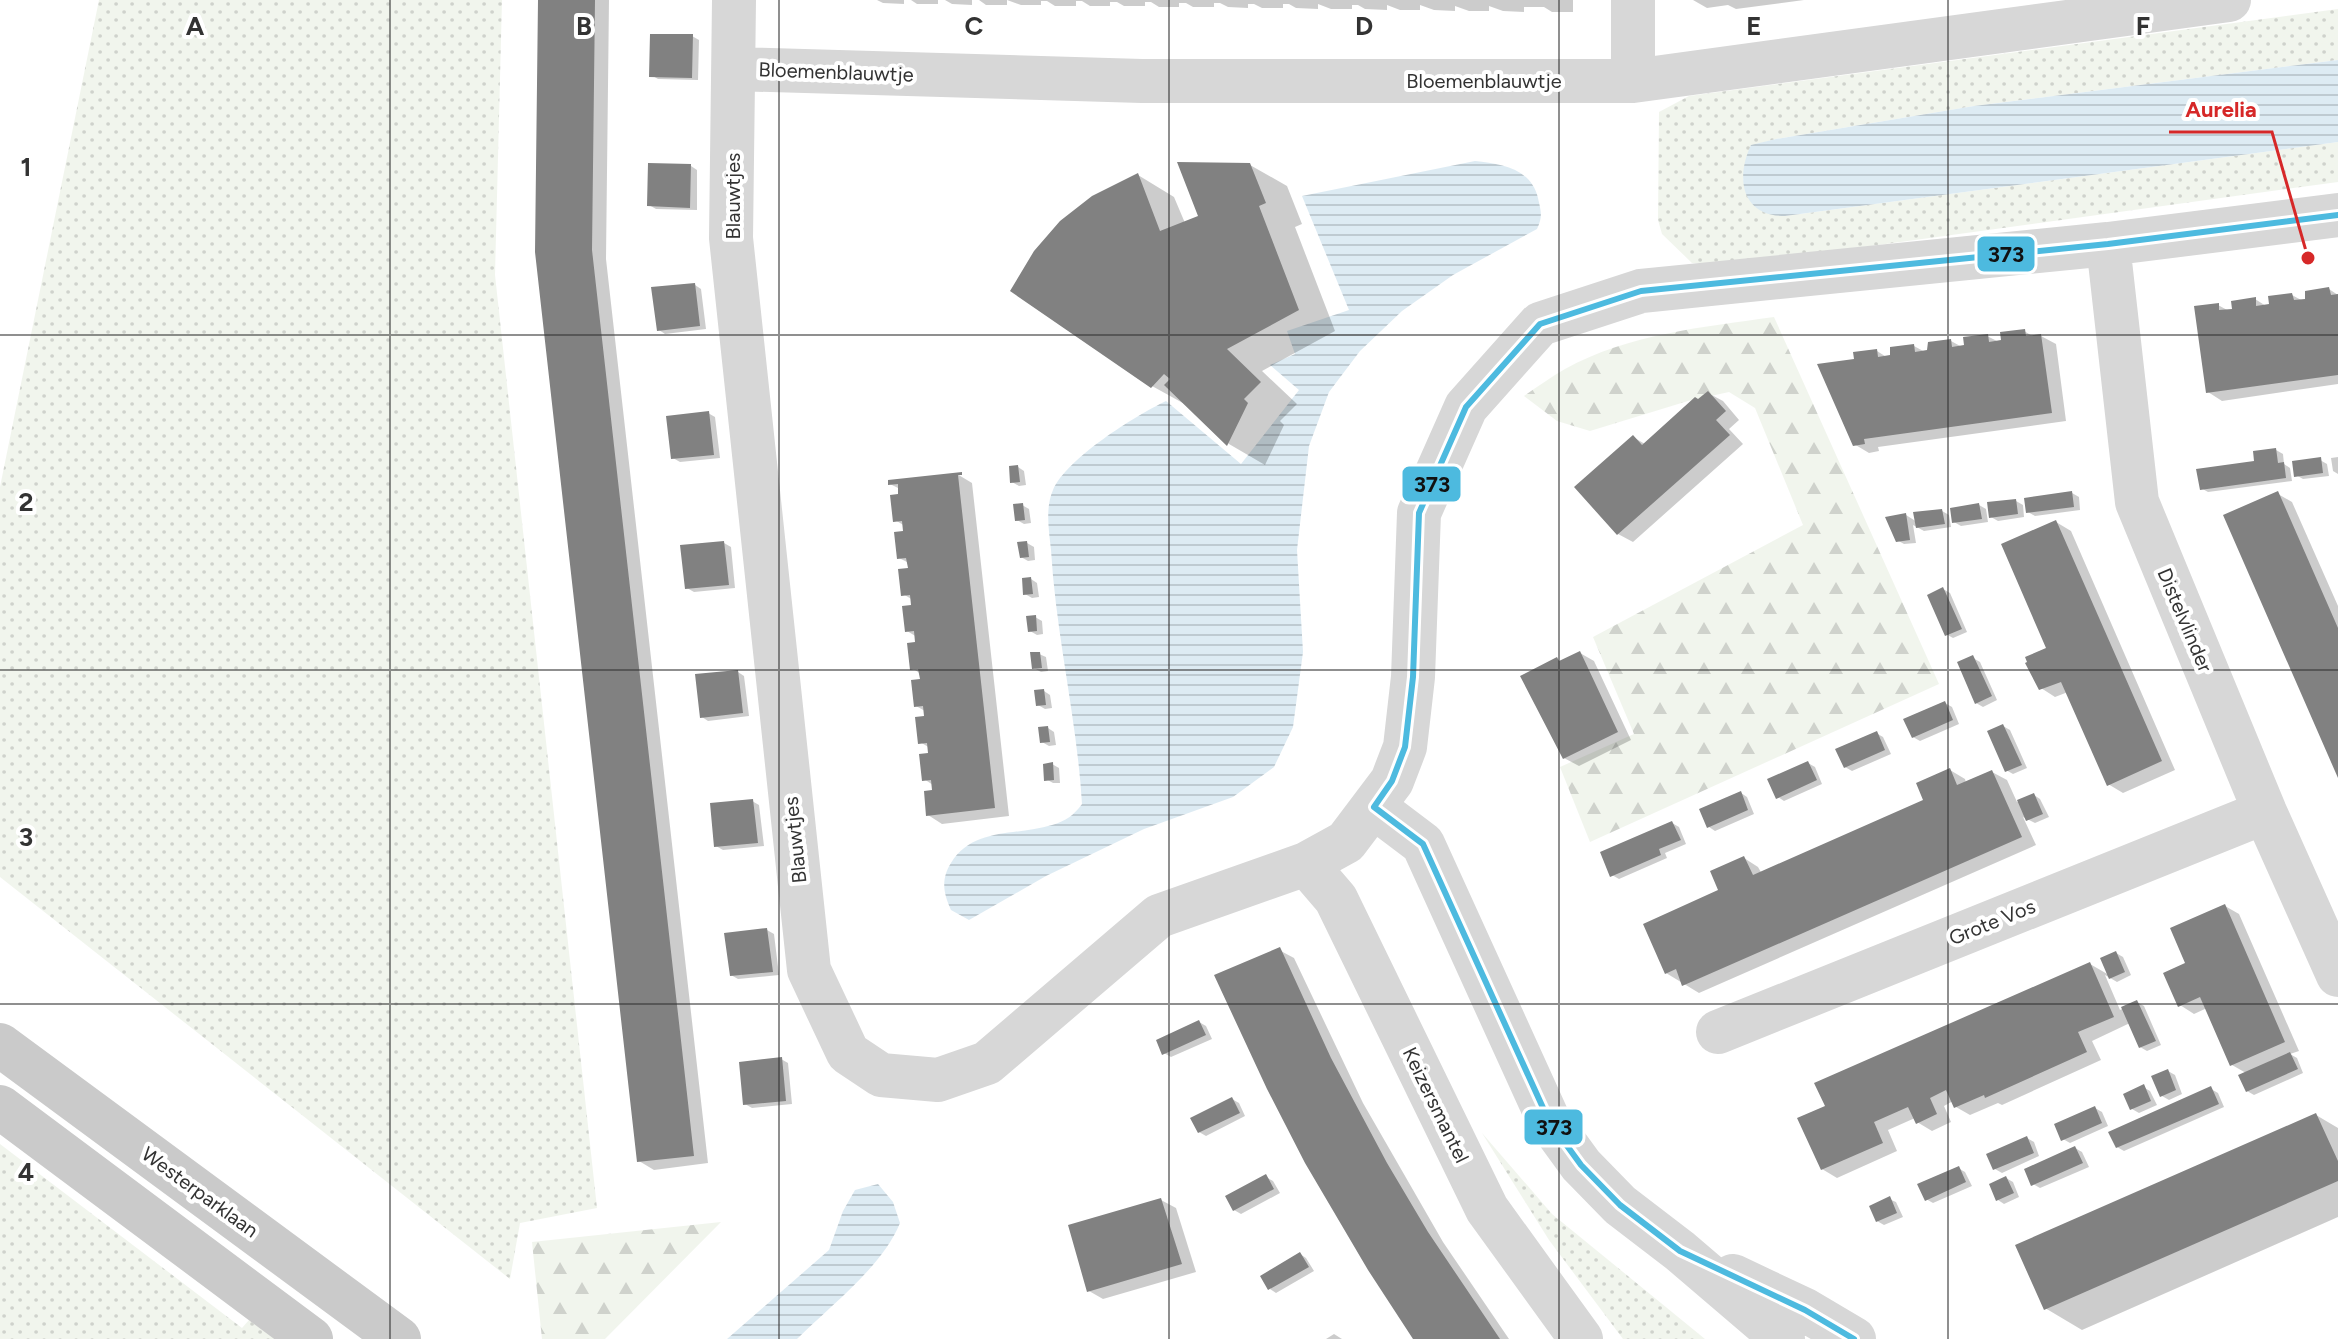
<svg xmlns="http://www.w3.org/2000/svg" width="2338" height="1339" font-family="Figtree,sans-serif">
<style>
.grass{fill:url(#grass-dots)}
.forest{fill:url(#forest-firs)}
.water{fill:url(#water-rules)}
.shadow{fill:#0003}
.building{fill:#818181}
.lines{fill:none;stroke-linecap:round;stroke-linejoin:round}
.minor{stroke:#d7d7d7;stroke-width:44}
.major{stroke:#cacaca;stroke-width:44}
.bus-1-casing{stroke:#fff;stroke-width:12}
.bus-1{stroke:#4dbadf;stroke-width:6}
.grid{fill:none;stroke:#333;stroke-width:2;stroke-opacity:0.55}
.labels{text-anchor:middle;stroke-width:8;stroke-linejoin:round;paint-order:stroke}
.street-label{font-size:20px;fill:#333;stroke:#fff}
.grid-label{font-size:26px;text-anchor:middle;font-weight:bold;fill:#333;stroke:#fff;stroke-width:8;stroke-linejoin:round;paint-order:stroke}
.leader{fill:none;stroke:#d62828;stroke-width:3}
.callout-dot{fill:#d62828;stroke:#fff;stroke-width:3}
.callout-label{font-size:22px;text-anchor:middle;font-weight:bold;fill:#d62828;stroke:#fff;stroke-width:8;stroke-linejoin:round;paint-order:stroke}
.line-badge{stroke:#fff;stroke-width:3}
.pale-badge-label{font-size:22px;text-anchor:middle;font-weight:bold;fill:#111}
</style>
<defs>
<pattern id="grass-dots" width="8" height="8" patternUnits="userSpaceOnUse" patternTransform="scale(2)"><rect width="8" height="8" fill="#f1f5ed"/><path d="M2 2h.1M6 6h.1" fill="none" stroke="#cfd2cc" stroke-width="1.8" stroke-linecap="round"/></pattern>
<pattern id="forest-firs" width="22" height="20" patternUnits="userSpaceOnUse" patternTransform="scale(2)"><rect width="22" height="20" fill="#f1f5ed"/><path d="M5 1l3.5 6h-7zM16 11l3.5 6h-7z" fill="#cfd2cc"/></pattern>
<pattern id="water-rules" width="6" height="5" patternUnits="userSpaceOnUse" patternTransform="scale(2)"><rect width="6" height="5" fill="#ddebf3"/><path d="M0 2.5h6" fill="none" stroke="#becad1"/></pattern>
</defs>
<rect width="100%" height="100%" fill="#fff"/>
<!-- grass -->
<path class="grass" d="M99,0H502L495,275L597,1208L520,1223L510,1279L0,877V487Z
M2338,9V60L1974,106L1776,139L1751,146L1743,180L1785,216L2338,142V182L1732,265L1692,263L1662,234L1658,220L1659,112L1689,96Z
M1482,1133L1552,1214L1705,1339H1623L1549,1240Z
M0,1144L242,1328L249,1320L275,1339H0Z"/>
<!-- forest -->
<path class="forest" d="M1774,317L1939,684L1590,842L1560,767L1634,734L1593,637L1803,525L1755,408L1729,392L1688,401L1590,431L1557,421L1524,396C1537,387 1551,377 1565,369C1628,334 1704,327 1774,317Z
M721,1222L605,1339H542L532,1242Z"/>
<!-- water -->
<path class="water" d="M2338,60V142L1785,216C1742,216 1735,179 1751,145L1776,139L1974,106Z
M1475,161C1501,164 1531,168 1538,198C1541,212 1543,216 1537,229L1453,275L1402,311L1360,351L1329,392L1309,446L1297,550L1303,652L1293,727L1274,767L1233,797L1144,829L1046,876L969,920L951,910C943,893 941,879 951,863C973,827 1017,836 1052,825C1066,821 1074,815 1082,804C1077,719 1056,636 1051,550C1049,531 1045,508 1053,490C1067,458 1135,416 1166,401L1241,464L1299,390L1270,365L1295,354L1287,331L1349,310L1302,196Z
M878,1184L893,1202L900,1223C882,1267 831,1305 797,1339H727L829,1250L843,1211L855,1190Z"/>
<!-- shadow -->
<path class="shadow" d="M540,0H609L606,259L708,1163L654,1170L639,1161Z
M877,0H904V4L883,3Z
M911,0H938V4H917Z
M945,0H1573V12H1552L1544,7H1524V12L1503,11L1489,6V11H1469L1455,6V11L1434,10L1420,5V10H1400L1387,5V10L1365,9L1358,5H1352V9H1331L1318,4V9L1296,8L1289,4H1283V8H1262L1254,4H1248V8L1228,7L1220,3H1214V7H1193L1186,3H1179V7H1159L1151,2H1145V6H1124L1117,2H1110V6H1090L1082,1H1076V6H1055L1047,1H1041V5H1021L1007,0V5H986L979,0H972V5L952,4Z
M1693,0H1804L1736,9L1728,5L1707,8Z
M692,36L699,40L698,80L658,79L651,75Z
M1250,165L1287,186L1302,224L1295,227L1335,331L1262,371L1297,404L1280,421L1284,425L1265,465L1229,444L1190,407L1152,386L1138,175L1174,197L1185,223L1200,217Z
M691,166L697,170V210L656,209L649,205Z
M695,285L701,289L706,329L665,334L659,330Z
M2329,289L2338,295V384L2222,401L2208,392L2218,305L2229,311L2255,299L2266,306L2292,295L2303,301Z
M2024,331L2034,337L2041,336L2056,344L2066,421L1878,447L1879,451L1869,453L1854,444L1856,361L1877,351L1888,358L1914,346L1925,352L1951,341L1962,347L1987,336L1999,342Z
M1708,393L1723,401L1739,420L1729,429L1743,444L1633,542L1618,534L1577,487L1633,437L1645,444Z
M708,413L715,417L720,458L680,462L673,458Z
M2276,450L2283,454L2284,464L2290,468L2292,481L2208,492L2201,488L2256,463Z
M2338,457V474L2333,471L2331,458Z
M2320,460L2327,464L2329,476L2303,479L2296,475Z
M1018,467L1024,471L1026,485L1019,486L1012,482Z
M957,474L972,483L1009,816L942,824L928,815L934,792L933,785L924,779L931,755L930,748L920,742L925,711L916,706L922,681L921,674L912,668L917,637L907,631L914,607L913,600L903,594L910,570L909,563L899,558L905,533V526L895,520L900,489L890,484Z
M2072,493L2079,497L2080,510L2035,516L2028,512Z
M2278,494L2292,502L2338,606V772Z
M2016,501L2023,505L2024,517L1998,521L1991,517Z
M1022,505L1029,509L1031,523L1024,524L1017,520Z
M1979,505L1986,509L1988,522L1961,526L1954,522Z
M1942,511L1949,515L1951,527L1924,531L1913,525L1916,543L1904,544L1897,540L1906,515L1917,522Z
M2056,522L2071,531L2175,770L2123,793L2108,784L2068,692L2055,697L2041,688L2049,649Z
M724,543L731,547L735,588L694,592L687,588Z
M1027,543L1034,547L1035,560L1028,561L1021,557Z
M1031,579L1037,583L1039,597L1032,598L1025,594Z
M1943,589L1950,593L1967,632L1953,638L1946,634Z
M1035,617L1042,621L1043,634L1037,635L1030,631Z
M1580,653L1594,661L1631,740L1579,766L1564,758L1557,659L1561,662Z
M1039,654L1046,657L1048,671L1041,672L1034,668Z
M1973,658L1980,662L1997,700L1983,707L1976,703Z
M738,672L744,676L749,716L708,721L702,717Z
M1044,691L1050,695L1052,708L1045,709L1038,705Z
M1945,703L1952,707L1959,724L1920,741L1913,737Z
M2003,726L2010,730L2027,768L2013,774L2006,770Z
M1048,728L1054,732L1056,745L1049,746L1042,742Z
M1876,733L1883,737L1891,754L1852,771L1845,767Z
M1808,763L1815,767L1822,784L1784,801L1778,797Z
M1052,764L1059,768L1060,783H1053L1046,779Z
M1950,770L1965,779L1966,783L1992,772L2007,780L2017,802L2034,795L2040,799L2049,817L2035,823L2023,817L2036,845L1699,993L1666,973L1744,858L1758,867L1762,874L1926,801Z
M1741,793L1747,797L1754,814L1715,831L1709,827Z
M752,801L759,805L764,846L723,850L716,846Z
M1672,823L1679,827L1686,844L1665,853L1667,858L1619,879L1612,875Z
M2225,906L2239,914L2299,1051L2290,1054L2297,1058L2303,1073L2254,1095L2247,1091L2246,1073L2232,1065L2207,1008L2194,1014L2180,1005L2188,964Z
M767,930L774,934L779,975L738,979L731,975Z
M1279,950L1294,958L1363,1103L1443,1242L1509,1339H1416Z
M2116,953L2123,957L2131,975L2117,982L2105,975L2120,1010L2137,1002L2144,1006L2161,1045L2147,1051L2140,1047L2130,1023L2092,1041L2101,1060L2002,1105L1998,1103L1970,1115L1956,1107L1953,1101L1944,1106L1951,1122L1932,1131L1917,1122L1915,1118L1888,1130L1897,1151L1837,1178L1822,1169L1828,1107L2090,964L2109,975Z
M1199,1022L1206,1026L1212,1039L1171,1057L1164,1053Z
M781,1059L788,1063L792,1104L752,1108L745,1104Z
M2168,1071L2175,1075L2182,1094L2169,1100L2162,1096Z
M2143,1087L2150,1091L2157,1105L2139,1113L2132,1109Z
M2211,1089L2218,1093L2224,1107L2124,1151L2117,1147Z
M1232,1099L1239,1103L1245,1116L1206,1136L1199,1132Z
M2095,1108L2102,1112L2108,1126L2070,1143L2063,1139Z
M2316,1115L2338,1128V1217L2082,1330L2045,1308Z
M2027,1138L2034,1142L2039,1156L2002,1173L1995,1169Z
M2075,1148L2082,1152L2089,1167L2040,1188L2033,1184Z
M1958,1168L1965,1172L1972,1186L1933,1203L1926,1199Z
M1266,1177L1273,1181L1280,1193L1241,1214L1234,1210Z
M2006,1178L2013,1182L2019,1197L2004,1204L1998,1200Z
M1889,1199L1896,1202L1903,1217L1884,1225L1877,1221Z
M1161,1200L1176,1208L1196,1272L1103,1299L1089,1291Z
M1300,1254L1306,1258L1314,1271L1276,1293L1270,1289Z
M1334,1334L1342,1339H1326Z"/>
<!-- building -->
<path class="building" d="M538,0H595L592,250L694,1156L637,1162L535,252Z
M650,34H693L692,78L649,77Z
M1177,162L1250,163L1266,203L1259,206L1299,310L1227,349L1261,382L1244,399L1248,403L1227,446L1164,385L1170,379L1164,374L1151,388L1010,291L1034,251L1060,221L1092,196L1138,173L1160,231L1198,216Z
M648,163L691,164L690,208L647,206Z
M695,283L700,326L657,331L651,287Z
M2329,287L2331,295L2338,294V375L2206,393L2194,306L2219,303V310L2232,309L2231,301L2256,297V306L2269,304L2268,296L2292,293L2294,300L2305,299V291Z
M2025,329L2026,336L2041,334L2052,413L1864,439L1865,444L1853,446L1817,364L1854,359L1853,352L1877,349L1878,357L1890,355V347L1914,344L1915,352L1927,350L1928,342L1951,339L1952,347L1964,345L1963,337L1988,334L1989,342L2001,340L2000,332Z
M1708,391L1726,411L1716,420L1730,435L1617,535L1574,487L1633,435L1642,445L1695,397L1698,399Z
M709,411L714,455L671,459L666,416Z
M2276,448L2278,463L2284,462L2286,478L2200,490L2196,469L2254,461L2253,451Z
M2321,457L2323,473L2294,477L2292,461Z
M1018,465L1020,482L1010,483L1009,466Z
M962,472V475H958L995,808L926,816L924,791L932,790L931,780L922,781L919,754L928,753L927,743L918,744L915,717L924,716L923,706L914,707L911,680L920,679L918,669L910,670L907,643L915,642L914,631L905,632L902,606L911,605L910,595L901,596L898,569L908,568L906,558L897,559L894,532L903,531L902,521L893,522L890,495L898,494V484L888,485V480Z
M2072,491L2074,507L2026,513L2024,498Z
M2278,491L2338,628V778L2223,515Z
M2016,499L2018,514L1989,518L1987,502Z
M1023,503L1025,520L1015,521L1013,504Z
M1979,503L1982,519L1952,523L1950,508Z
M1942,509L1945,524L1916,528L1913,512Z
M1906,513L1910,540L1896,542L1885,517Z
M2056,520L2162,761L2107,786L2061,682L2039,690L2025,663L2027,662L2025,657L2046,648L2001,544Z
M724,541L729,585L685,589L680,545Z
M1027,541L1029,557L1020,558L1017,542Z
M1031,577L1033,594L1023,595L1022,578Z
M1943,587L1962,629L1945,636L1927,595Z
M1036,615L1037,631L1028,632L1026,616Z
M1580,651L1618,732L1563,759L1520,676L1557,657L1559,661Z
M1030,652H1040L1042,668L1032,669Z
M1973,655L1992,696L1975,704L1957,662Z
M738,670L743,713L700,718L695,674Z
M1044,689L1046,705L1036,706L1034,690Z
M1945,701L1953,720L1912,738L1903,719Z
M2003,724L2022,765L2005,772L1987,731Z
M1048,726L1050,742L1040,743L1038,727Z
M1877,731L1885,750L1844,768L1835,749Z
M1808,761L1817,780L1776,799L1767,779Z
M1053,762L1054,780L1044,781L1043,764Z
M1950,768L1957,785L1992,770L2022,837L1682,986L1676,969L1665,974L1643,924L1718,890L1710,871L1744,856L1753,875L1923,800L1916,783Z
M1741,791L1748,810L1707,828L1699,809Z
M2034,793L2043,814L2026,821L2017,800Z
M753,799L758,843L714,847L710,803Z
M1672,821L1681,840L1659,849L1661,855L1610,877L1600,852Z
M2225,904L2285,1042L2230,1066L2200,997L2178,1007L2163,973L2185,963L2170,928Z
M767,928L773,972L730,976L724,933Z
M1280,947L1331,1058L1387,1163L1428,1232L1500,1339H1413L1368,1270L1305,1163L1267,1089L1214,975Z
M2116,951L2125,972L2109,979L2100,958Z
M2090,962L2114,1017L2078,1032L2087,1052L1985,1098L1984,1095L1954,1108L1946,1090L1930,1098L1937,1114L1916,1124L1908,1107L1874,1122L1883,1143L1821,1170L1797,1118L1825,1106L1814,1083Z
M2137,1000L2156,1041L2139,1048L2121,1007Z
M1199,1020L1206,1035L1162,1055L1156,1040Z
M2290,1052L2298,1069L2246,1092L2238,1075Z
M782,1057L786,1101L743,1105L739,1062Z
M2168,1069L2176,1090L2160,1097L2151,1076Z
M2144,1084L2151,1101L2130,1110L2123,1094Z
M2211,1086L2219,1104L2116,1148L2108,1132Z
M1232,1097L1240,1113L1198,1133L1190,1118Z
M2095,1106L2102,1123L2061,1141L2054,1124Z
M2316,1113L2338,1161V1181L2044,1310L2015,1245Z
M2027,1136L2034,1153L1993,1170L1986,1154Z
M2075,1146L2083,1163L2031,1186L2024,1169Z
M1959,1166L1966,1182L1925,1201L1917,1184Z
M1266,1174L1274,1189L1233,1211L1225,1196Z
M2006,1176L2014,1193L1996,1201L1989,1184Z
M1890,1196L1897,1213L1876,1222L1869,1206Z
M1161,1198L1182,1264L1087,1292L1068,1225Z
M1300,1252L1309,1267L1268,1290L1260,1276Z"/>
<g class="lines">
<!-- minor -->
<path class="minor" d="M734,0L731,238L809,970L848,1053L881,1075L938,1080L987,1063L1159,916L1306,864L1346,842L1392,781L1405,747L1413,677L1419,513L1466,407L1540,324L1641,291L2108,244L2338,215
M1633,0V81
M734,69L1142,81H1633L2229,0
M2108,244L2137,502L2265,812L2338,975
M1374,807L1423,844L1549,1121L1581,1165L1620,1205L1680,1251L1783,1339
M1306,864L1336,899L1487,1209L1581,1339
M1718,1032L2265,812
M1733,1276L1805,1310L1854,1339"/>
<!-- major -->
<path class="major" d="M0,1045L399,1339
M0,1107L311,1339"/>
<defs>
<path id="bus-1" d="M1374,807L1392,781L1405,747L1413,677L1419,513L1466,407L1540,324L1641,291L2108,244L2338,215
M1374,807L1423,844L1549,1121L1581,1165L1620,1205L1680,1251L1805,1310L1854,1339"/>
</defs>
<!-- bus-1 casing -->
<use href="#bus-1" class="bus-1-casing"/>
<!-- bus-1 -->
<use href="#bus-1" class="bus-1"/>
</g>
<!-- grid -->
<path class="grid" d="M390,0V1339M779,0V1339M1169,0V1339M1559,0V1339M1948,0V1339M0,335H2338M0,670H2338M0,1004H2338"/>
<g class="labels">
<!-- street labels -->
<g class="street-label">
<text transform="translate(836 72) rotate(2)" y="7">Bloemenblauwtje</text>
<text x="1484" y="88">Bloemenblauwtje</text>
<text transform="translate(733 196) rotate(-90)" y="7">Blauwtjes</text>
<text transform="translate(2185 620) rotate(67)" y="7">Distelvlinder</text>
<text transform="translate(795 840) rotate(-96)" y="7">Blauwtjes</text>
<text transform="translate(1992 922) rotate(-22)" y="7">Grote Vos</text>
<text transform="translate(1436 1105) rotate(64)" y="7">Keizersmantel</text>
<text transform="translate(200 1192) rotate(36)" y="7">Westerparklaan</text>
</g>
</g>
<g class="grid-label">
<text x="195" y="35">A</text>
<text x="584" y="35">B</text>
<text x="974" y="35">C</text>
<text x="1364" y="35">D</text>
<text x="1754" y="35">E</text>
<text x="2143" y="35">F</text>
<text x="26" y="176">1</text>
<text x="26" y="511">2</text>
<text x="26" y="846">3</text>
<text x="26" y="1181">4</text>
</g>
<!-- callouts -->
<path class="leader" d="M2308 258L2272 132H2169"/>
<circle class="callout-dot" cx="2308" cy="258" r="8"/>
<g class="callout-label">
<text x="2221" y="117">Aurelia</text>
</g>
<g class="line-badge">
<rect x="1976" y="235" width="60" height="38" rx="8" fill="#4dbadf"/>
<rect x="1401" y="465" width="61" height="38" rx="8" fill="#4dbadf"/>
<rect x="1523" y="1108" width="61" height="38" rx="8" fill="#4dbadf"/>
</g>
<g class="pale-badge-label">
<text x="2006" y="262">373</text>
<text x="1432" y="492">373</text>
<text x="1554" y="1135">373</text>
</g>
</svg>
